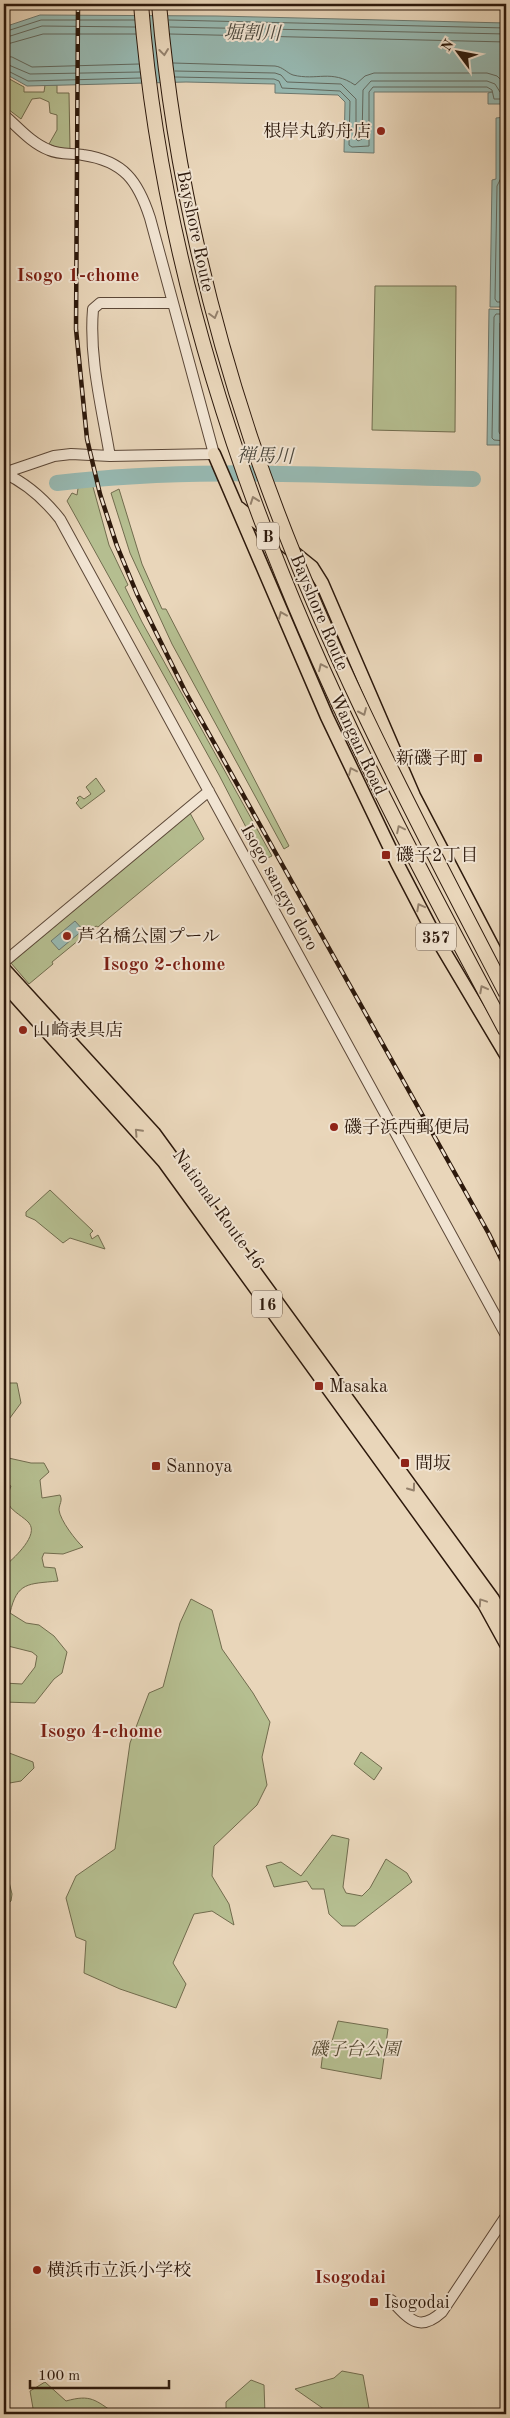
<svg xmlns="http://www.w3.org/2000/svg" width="510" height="2418" font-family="'Old Standard TT','Noto Serif JP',serif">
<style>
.green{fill:#b5be90;stroke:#716c4e}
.water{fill:#97b9b2;stroke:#6d7970}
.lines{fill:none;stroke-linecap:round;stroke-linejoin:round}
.shore{stroke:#62695f;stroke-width:1}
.river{stroke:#97b9b2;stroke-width:16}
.tertiary-casing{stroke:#5c4838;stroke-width:12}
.trunk-casing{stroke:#2d190c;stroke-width:15}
.tertiary{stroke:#f1e4d2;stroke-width:10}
.trunk{stroke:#e9d6ba;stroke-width:12}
.rail-casing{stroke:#2d190c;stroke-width:4.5}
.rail{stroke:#f1e4d2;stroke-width:2.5;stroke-dasharray:8;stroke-linecap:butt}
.motorway-bridge-casing{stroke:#2d190c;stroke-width:16;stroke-linecap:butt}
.motorway-bridge{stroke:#e9d6ba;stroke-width:14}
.oneway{stroke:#94816c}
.poi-dot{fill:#8f2418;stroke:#f1e4d2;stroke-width:2}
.labels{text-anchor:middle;stroke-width:4;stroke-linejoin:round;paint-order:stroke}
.shield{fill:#f1e4d2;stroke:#685647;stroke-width:1}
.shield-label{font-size:16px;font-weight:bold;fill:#2d190c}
.poi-label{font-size:18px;fill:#2d190c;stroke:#f1e4d2;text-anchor:start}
.street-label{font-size:18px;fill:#2d190c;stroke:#f1e4d2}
.park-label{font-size:18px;font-style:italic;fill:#564b34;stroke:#f1e4d2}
.water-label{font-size:19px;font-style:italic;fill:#4d493e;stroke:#f1e4d2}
.neighbourhood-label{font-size:19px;font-weight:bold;fill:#7a1f14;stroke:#f1e4d2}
</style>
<rect width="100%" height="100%" fill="#e9d6ba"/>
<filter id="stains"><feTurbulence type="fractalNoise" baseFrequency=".004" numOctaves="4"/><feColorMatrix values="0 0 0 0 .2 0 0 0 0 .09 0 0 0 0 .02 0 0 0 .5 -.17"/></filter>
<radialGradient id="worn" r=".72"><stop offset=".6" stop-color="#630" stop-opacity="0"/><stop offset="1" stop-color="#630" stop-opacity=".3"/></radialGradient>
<!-- green -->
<path class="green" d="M4,76L24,87V92H44L45,85H57V93H69L70,149H60L49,144L57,130V115L50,113L49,102L40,98L32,99L21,119L4,106Z
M375,286H456L455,432L372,430Z
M80,475L90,476L109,545L128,585L125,587L142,622L272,856L263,860L219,775L67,501L72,493L77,495Z
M119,489L142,564L162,609H166L289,846L284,849L172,644L130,553L111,493Z
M96,778L105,791L81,809L76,803L79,800L77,798L80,796L84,799L91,794L86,787Z
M190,813L204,839L98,927L96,926L52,962L53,964L29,984L11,963Z
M50,1190L93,1231L90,1234L92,1239L98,1235L105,1249L70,1238L63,1243L35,1220L26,1216V1212Z
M4,1383H17L21,1403L4,1426Z
M4,1457L31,1463H44L49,1472L40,1480L42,1498L60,1495C63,1501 59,1504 59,1510C60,1520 76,1541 83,1547L63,1554L44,1553L42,1558L44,1567L55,1568L58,1581C28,1584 17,1582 10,1613L26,1623L39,1625L54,1636L67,1652L62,1673L54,1679L35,1703L4,1702V1683L22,1684L35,1667L37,1656L32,1652L4,1645V1564H7C15,1557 39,1535 29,1523C24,1517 13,1512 9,1505C6,1499 9,1491 11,1486L4,1483Z
M191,1599L212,1610L222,1649L253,1693L270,1722L262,1757L267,1785L257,1805L214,1846L212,1876L229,1904L234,1925L212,1911L194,1914L173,1963L186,1984L176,2008L120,1989L84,1973L86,1941L76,1937L66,1898L76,1876L115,1849L130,1743L149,1693L163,1687L180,1623Z
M4,1751L33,1762L34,1768L21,1781L4,1784Z
M361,1752L382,1768L374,1780L354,1764Z
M332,1835L349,1839L343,1887L346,1893L362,1896L370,1888L386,1859L407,1873L412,1882L355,1926H342L329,1914L324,1889H312L307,1881L274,1887L266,1866L281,1862L301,1876Z
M4,1862L12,1894L11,1901L4,1906Z
M338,2021L388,2029L381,2079L321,2068L323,2052L330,2048Z
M342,2371L363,2375L370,2414H331L295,2389L334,2378Z
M251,2380L264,2385L265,2414H226V2402Z
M45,2382L66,2401C91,2394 95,2400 116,2414H34L30,2391Z"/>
<!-- water -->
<path class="water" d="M40,15L217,16L506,23V104H488V93L492,92H374V153L344,152L345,102L338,95L275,93V84L186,82L27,86L4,73V27Z
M506,117V307H490L492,180L496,179V118Z
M489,309L506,310V445H487Z
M75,921L83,930L59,950L51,941Z"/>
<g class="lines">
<!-- shore -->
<path class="shore" d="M169,20L506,28
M170,27L506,34
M4,32L41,20H135
M170,34L506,42
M4,38L42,26L135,27
M4,45L43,34H136
M4,56L12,57L32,67L139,64
M4,63L30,74L140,72
M173,63L275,66C283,67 287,73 293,75C317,81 331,69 355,85L365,76L374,73H487L497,76L506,85
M4,69L28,81L141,78
M175,71L275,73L281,75L287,82L341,84L356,99V139L358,141L362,139L363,90L371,81H487L495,84L500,92L506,93
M175,77L274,79L279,81L282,88L340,91L350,101L349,145L352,147L369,146V92L373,87H487L492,90L494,99H506
M506,122L501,124V178L497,186L495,299L497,302H506
M506,184L503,189L502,293L506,296
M506,314H496L494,317L492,438L494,440L506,441
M506,321L500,323L499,432L500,434H506"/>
<!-- river -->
<path class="river" d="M57,483C195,466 335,476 473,479"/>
<defs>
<path id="tertiary" d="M4,115C18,127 31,143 49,150C60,155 72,153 83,155C124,161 138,181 150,218L214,454L110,456L71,454L54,456L4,473
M109,451C101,404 89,357 93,309L100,303H172
M4,473C26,483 45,500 60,519L506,1335
M4,962L209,791
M391,2300C409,2319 419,2333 442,2312L506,2216"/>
<path id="trunk" d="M214,454L327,717L397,863L434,934L506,1055
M239,508L312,567L322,583L414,796L506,972
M4,969L154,1133L493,1599L506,1624
M4,984L164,1162L484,1604L506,1644"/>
</defs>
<!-- tertiary casing -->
<use href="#tertiary" class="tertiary-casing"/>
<!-- trunk casing -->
<use href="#trunk" class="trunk-casing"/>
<!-- tertiary -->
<use href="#tertiary" class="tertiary"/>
<!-- trunk -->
<use href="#trunk" class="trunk"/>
<defs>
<path id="rail" d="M78,4L76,329L87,439L100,494L117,546L137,594L185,691L489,1234L506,1269"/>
</defs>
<!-- rail casing -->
<use href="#rail" class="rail-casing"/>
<!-- rail -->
<use href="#rail" class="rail"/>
<defs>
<path id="motorway-bridge" d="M141,4C158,221 220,432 306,631C365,768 436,900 506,1031
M159,4C172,152 204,298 251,439C316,632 412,813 506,993"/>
</defs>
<!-- motorway-bridge casing -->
<use href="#motorway-bridge" class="motorway-bridge-casing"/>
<!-- motorway-bridge -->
<use href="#motorway-bridge" class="motorway-bridge"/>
</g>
<!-- one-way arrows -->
<defs><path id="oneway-chevron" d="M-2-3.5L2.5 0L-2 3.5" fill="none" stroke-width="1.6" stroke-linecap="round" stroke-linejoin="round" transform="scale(1.25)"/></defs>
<g class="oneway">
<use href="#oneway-chevron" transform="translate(164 52) rotate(83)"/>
<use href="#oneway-chevron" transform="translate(214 315) rotate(75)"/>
<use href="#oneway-chevron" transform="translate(254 500) rotate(-110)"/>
<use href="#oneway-chevron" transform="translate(282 615) rotate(-113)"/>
<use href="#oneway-chevron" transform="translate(322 667) rotate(-115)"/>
<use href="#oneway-chevron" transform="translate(363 712) rotate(66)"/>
<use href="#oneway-chevron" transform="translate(352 771) rotate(-115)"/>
<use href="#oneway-chevron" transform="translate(400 829) rotate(-116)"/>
<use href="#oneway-chevron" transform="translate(420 907) rotate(-118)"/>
<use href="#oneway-chevron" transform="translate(483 989) rotate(-118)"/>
<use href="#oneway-chevron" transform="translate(138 1132) rotate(-133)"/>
<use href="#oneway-chevron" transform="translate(412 1488) rotate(54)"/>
<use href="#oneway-chevron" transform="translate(482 1602) rotate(-124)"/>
</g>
<!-- markers -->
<g class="poi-dot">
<circle cx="381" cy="131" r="5"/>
<rect x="473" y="753" width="10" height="10" rx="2.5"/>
<rect x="381" y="850" width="10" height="10" rx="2.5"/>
<circle cx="67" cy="936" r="5"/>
<circle cx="23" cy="1030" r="5"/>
<circle cx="334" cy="1127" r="5"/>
<rect x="314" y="1381" width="10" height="10" rx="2.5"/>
<rect x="400" y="1458" width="10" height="10" rx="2.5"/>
<rect x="151" y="1461" width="10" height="10" rx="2.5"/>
<circle cx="37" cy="2270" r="5"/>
<rect x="369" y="2297" width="10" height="10" rx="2.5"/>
</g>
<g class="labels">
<!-- shield labels -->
<g class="shield">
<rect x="257" y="522.5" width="22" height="27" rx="4"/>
<rect x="416" y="923.5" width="40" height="27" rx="4"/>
<rect x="252" y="1290.5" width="30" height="27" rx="4"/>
</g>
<g class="shield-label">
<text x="268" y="542">B</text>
<text x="436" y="943">357</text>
<text x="267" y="1310">16</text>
</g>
<!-- poi labels -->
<g class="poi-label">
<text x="371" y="137" text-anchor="end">根岸丸釣舟店</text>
<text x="468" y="764" text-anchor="end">新磯子町</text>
<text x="396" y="861">磯子2丁目</text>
<text x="77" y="942">芦名橋公園プール</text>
<text x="33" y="1036">山崎表具店</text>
<text x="344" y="1133">磯子浜西郵便局</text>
<text x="329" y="1392">Masaka</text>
<text x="415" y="1469">間坂</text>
<text x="166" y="1472">Sannoya</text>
<text x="47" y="2276">横浜市立浜小学校</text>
<text x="384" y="2308">Isogodai</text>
</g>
<!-- street labels -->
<g class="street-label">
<text transform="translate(196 231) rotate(78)" y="6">Bayshore Route</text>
<text transform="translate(320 612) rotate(67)" y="6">Bayshore Route</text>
<text transform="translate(359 744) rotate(65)" y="6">Wangan Road</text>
<text transform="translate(280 887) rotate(61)" y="6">Isogo sangyo doro</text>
<text transform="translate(219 1209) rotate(54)" y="6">National Route 16</text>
</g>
<!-- park labels -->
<g class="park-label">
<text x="355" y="2055">磯子台公園</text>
</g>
<!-- water labels -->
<g class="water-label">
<text transform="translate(252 32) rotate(1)" y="7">堀割川</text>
<text transform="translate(265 455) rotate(1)" y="7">禅馬川</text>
</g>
<!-- neighbourhood labels -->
<g class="neighbourhood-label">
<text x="78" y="281">Isogo 1-chome</text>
<text x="164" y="970">Isogo 2-chome</text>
<text x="101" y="1737">Isogo 4-chome</text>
<text x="350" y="2283">Isogodai</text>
</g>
</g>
<!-- margin -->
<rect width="510" height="2418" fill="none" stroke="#e9d6ba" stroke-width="20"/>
<rect x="5" y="5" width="500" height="2408" fill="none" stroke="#2d190c" stroke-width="2.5"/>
<rect x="10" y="10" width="490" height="2398" fill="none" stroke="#2d190c"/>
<!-- north arrow -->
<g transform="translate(458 52) rotate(302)" stroke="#f1e4d2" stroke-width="4" paint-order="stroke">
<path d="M0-4L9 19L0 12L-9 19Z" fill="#2d190c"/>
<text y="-8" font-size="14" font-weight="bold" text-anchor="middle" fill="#2d190c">N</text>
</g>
<!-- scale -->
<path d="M30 2380v8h139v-8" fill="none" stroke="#2d190c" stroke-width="2.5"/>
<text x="38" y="2380" font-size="15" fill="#2d190c" stroke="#f1e4d2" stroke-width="4" paint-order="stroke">100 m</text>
<rect width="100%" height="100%" filter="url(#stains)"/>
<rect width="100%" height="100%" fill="url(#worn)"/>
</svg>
